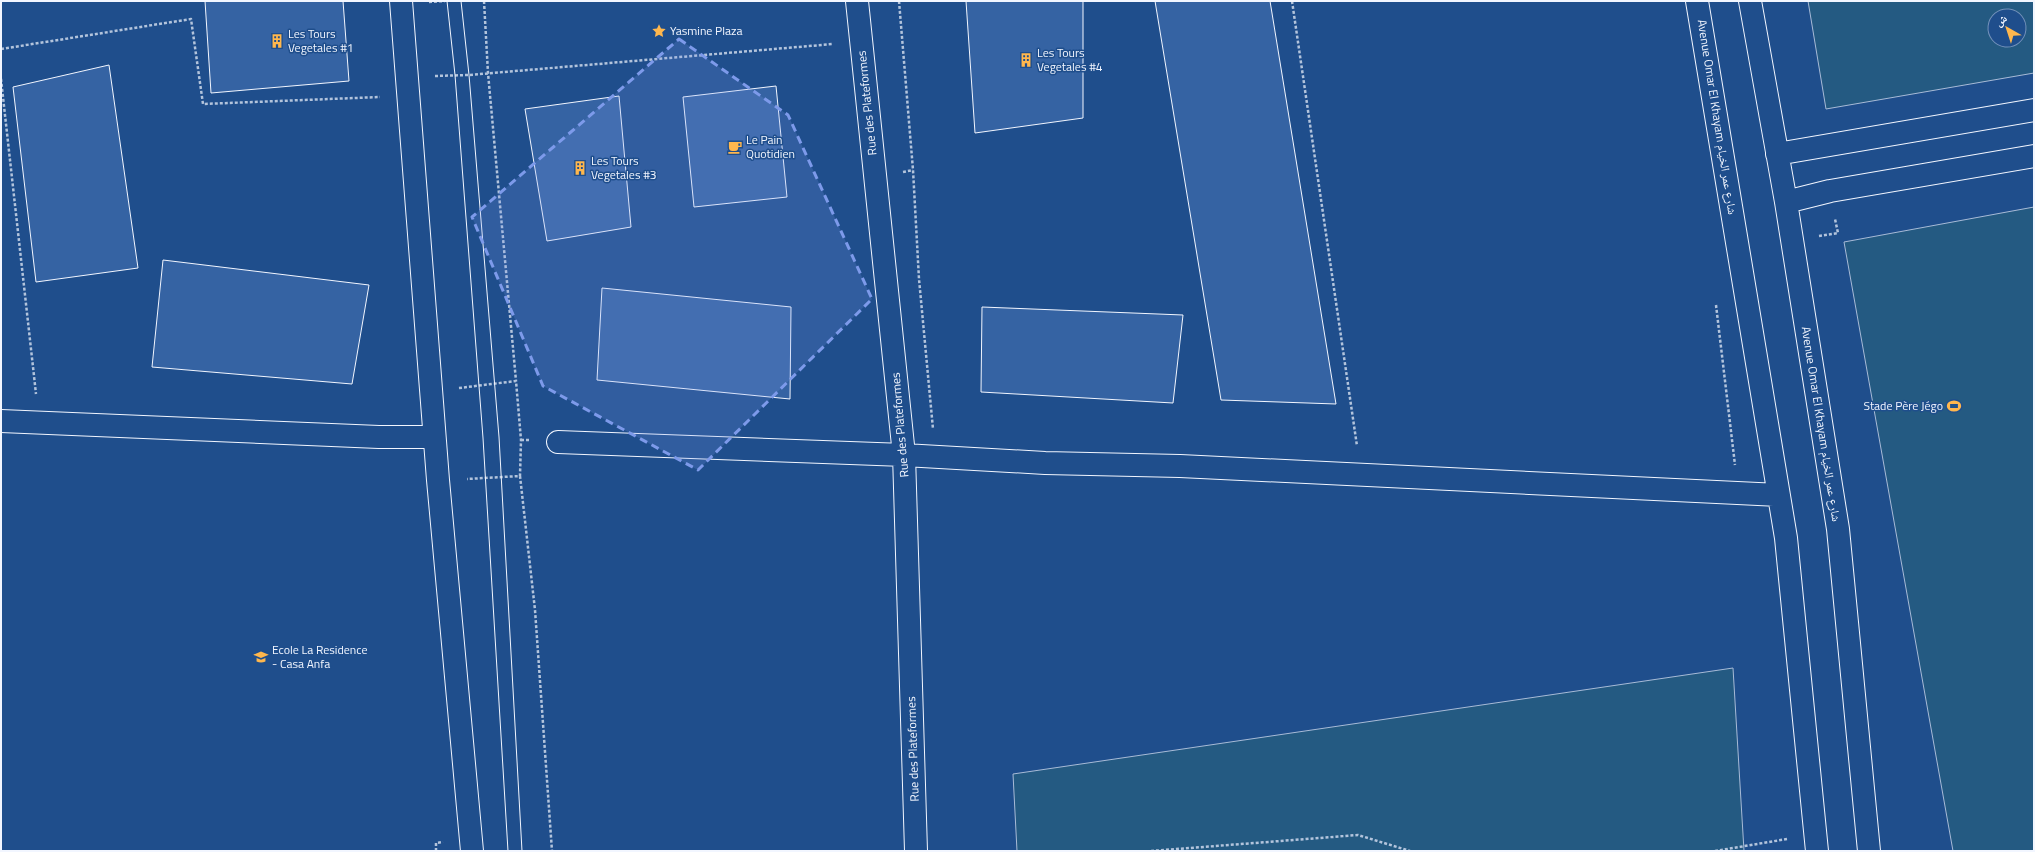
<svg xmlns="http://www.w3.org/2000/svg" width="2035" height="852" font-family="'Titillium Web','Noto Naskh Arabic',sans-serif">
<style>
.green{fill:#245a82;stroke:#a8bbd7;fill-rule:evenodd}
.building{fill:#3563a3;stroke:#f2f6ff}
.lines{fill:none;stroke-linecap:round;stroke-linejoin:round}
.minor-casing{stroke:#f2f6ff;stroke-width:24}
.path{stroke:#b3c4dc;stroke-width:2.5;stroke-dasharray:3 2;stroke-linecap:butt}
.minor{stroke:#1f4e8c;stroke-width:22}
.tram{stroke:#f2f6ff;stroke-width:1}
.marked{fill:#7d9aea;fill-opacity:0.2;stroke:#7d9aea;stroke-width:3;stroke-dasharray:8 5;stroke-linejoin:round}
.labels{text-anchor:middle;stroke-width:3;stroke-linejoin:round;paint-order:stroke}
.poi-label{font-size:12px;fill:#f2f6ff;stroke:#1f4e8c;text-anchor:start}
.street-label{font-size:12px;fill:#f2f6ff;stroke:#1f4e8c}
</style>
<rect width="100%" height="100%" fill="#1f4e8c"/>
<!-- green -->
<path class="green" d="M1808,1H2034V73L1826,109ZM1995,16H2019V40H1995Z
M2034,207V851H1953L1844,242Z
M1733,668L1744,851H1017L1013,774Z"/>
<!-- building -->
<path class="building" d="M205,1H343L349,81L211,93Z
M966,1H1083V118L975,133Z
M1155,1H1270L1336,404L1221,400Z
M109,65L138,268L36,282L13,87Z
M776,86L787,197L694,207L683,97Z
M619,96L631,227L547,241L525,109Z
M163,260L369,285L352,384L152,367Z
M602,288L791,307L790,399L597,380Z
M982,307L1183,315L1173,403L981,392Z"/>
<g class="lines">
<defs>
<path id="minor" d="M401,1L438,480L472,851
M857,1L904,455L916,851
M1697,1L1786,538L1817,851
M1750,1L1786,202L1838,529L1869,851
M1777,154L2034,110
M1786,202L1830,191L2034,156
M1,421L379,437H434
M558,442L904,455L1045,463L1180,466L1779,495"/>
</defs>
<!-- minor casing -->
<use href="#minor" class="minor-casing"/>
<!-- path -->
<path class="path" d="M484,1L488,73L516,381
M899,1L913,170L919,279L933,429
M1292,1L1357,446
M429,2L445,1
M1,49L191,19L203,104L380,97
M435,76L469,75L833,44
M1,79L36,394
M903,172L913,170
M1819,236L1838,233L1835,219
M1716,305L1735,465
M459,388L516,381L521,440L520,476L467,479
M521,440H531
M520,476L535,610L552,851
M436,851V843L443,842
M1151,851L1358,835L1410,851
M1715,851L1787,839"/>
<!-- minor -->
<use href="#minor" class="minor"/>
<!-- tram -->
<path class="tram" d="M447,1L455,75L483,438L508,851
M461,1L469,75L499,437L522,851"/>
</g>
<!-- marked area -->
<path class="marked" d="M679,39L788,115L872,299L698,470L543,386L472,217Z"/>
<!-- icons -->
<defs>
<symbol id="sight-bare" viewBox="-9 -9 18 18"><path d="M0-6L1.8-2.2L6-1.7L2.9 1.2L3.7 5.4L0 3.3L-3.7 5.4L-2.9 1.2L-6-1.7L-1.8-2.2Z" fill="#ffb74d" stroke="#1f4e8c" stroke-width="2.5" paint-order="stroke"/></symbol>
<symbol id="building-bare" viewBox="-9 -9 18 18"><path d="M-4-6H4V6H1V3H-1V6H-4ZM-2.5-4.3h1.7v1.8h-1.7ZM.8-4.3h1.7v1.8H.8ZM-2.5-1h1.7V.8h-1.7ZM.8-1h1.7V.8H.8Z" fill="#ffb74d" stroke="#1f4e8c" stroke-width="2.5" paint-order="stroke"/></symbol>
<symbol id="cafe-bare" viewBox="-9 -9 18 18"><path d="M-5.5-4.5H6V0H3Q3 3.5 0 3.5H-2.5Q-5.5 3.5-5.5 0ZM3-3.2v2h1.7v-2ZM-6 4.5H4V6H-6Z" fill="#ffb74d" stroke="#1f4e8c" stroke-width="2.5" paint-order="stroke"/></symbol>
<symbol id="stadium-bare" viewBox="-9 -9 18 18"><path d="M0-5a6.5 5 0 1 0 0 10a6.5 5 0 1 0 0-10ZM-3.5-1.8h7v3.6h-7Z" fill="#ffb74d" stroke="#1f4e8c" stroke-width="2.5" paint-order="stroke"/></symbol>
<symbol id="school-bare" viewBox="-9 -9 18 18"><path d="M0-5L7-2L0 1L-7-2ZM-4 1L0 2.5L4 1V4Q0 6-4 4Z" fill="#ffb74d" stroke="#1f4e8c" stroke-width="2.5" paint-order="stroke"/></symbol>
</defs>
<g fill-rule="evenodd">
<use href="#sight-bare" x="649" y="21" width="20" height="20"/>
<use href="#building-bare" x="267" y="31" width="20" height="20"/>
<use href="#building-bare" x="1016" y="50" width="20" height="20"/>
<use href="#cafe-bare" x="725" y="137" width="20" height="20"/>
<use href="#building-bare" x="570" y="158" width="20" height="20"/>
<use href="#stadium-bare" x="1944" y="396" width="20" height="20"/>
<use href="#school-bare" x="251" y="647" width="20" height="20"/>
</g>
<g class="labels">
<!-- poi labels -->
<g class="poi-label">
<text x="670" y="35">Yasmine Plaza</text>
<text x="288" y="38">Les Tours<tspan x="288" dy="14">Vegetales #1</tspan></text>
<text x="1037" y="57">Les Tours<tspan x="1037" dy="14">Vegetales #4</tspan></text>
<text x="746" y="144">Le Pain<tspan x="746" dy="14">Quotidien</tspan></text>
<text x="591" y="165">Les Tours<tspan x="591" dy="14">Vegetales #3</tspan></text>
<text x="1943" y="410" text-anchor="end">Stade Père Jégo</text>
<text x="272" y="654">Ecole La Residence<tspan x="272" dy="14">- Casa Anfa</tspan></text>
</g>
<!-- street labels -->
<g class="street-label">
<text transform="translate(867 103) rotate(-96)" y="4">Rue des Plateformes</text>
<text transform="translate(1717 117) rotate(81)" y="4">Avenue Omar El Khayam شارع عمر الخيام</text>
<text transform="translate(1821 424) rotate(81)" y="4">Avenue Omar El Khayam شارع عمر الخيام</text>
<text transform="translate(900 425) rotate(-95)" y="4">Rue des Plateformes</text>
<text transform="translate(913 749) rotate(-92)" y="4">Rue des Plateformes</text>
</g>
</g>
<!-- border -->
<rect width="2035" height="852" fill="none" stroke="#f2f6ff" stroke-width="4"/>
<!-- north arrow -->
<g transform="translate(2007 28) rotate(321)"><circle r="19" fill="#1f4e8c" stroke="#7391ba"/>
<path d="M0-3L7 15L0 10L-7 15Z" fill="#ffb74d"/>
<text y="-6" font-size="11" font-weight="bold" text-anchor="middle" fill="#f2f6ff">ش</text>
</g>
</svg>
